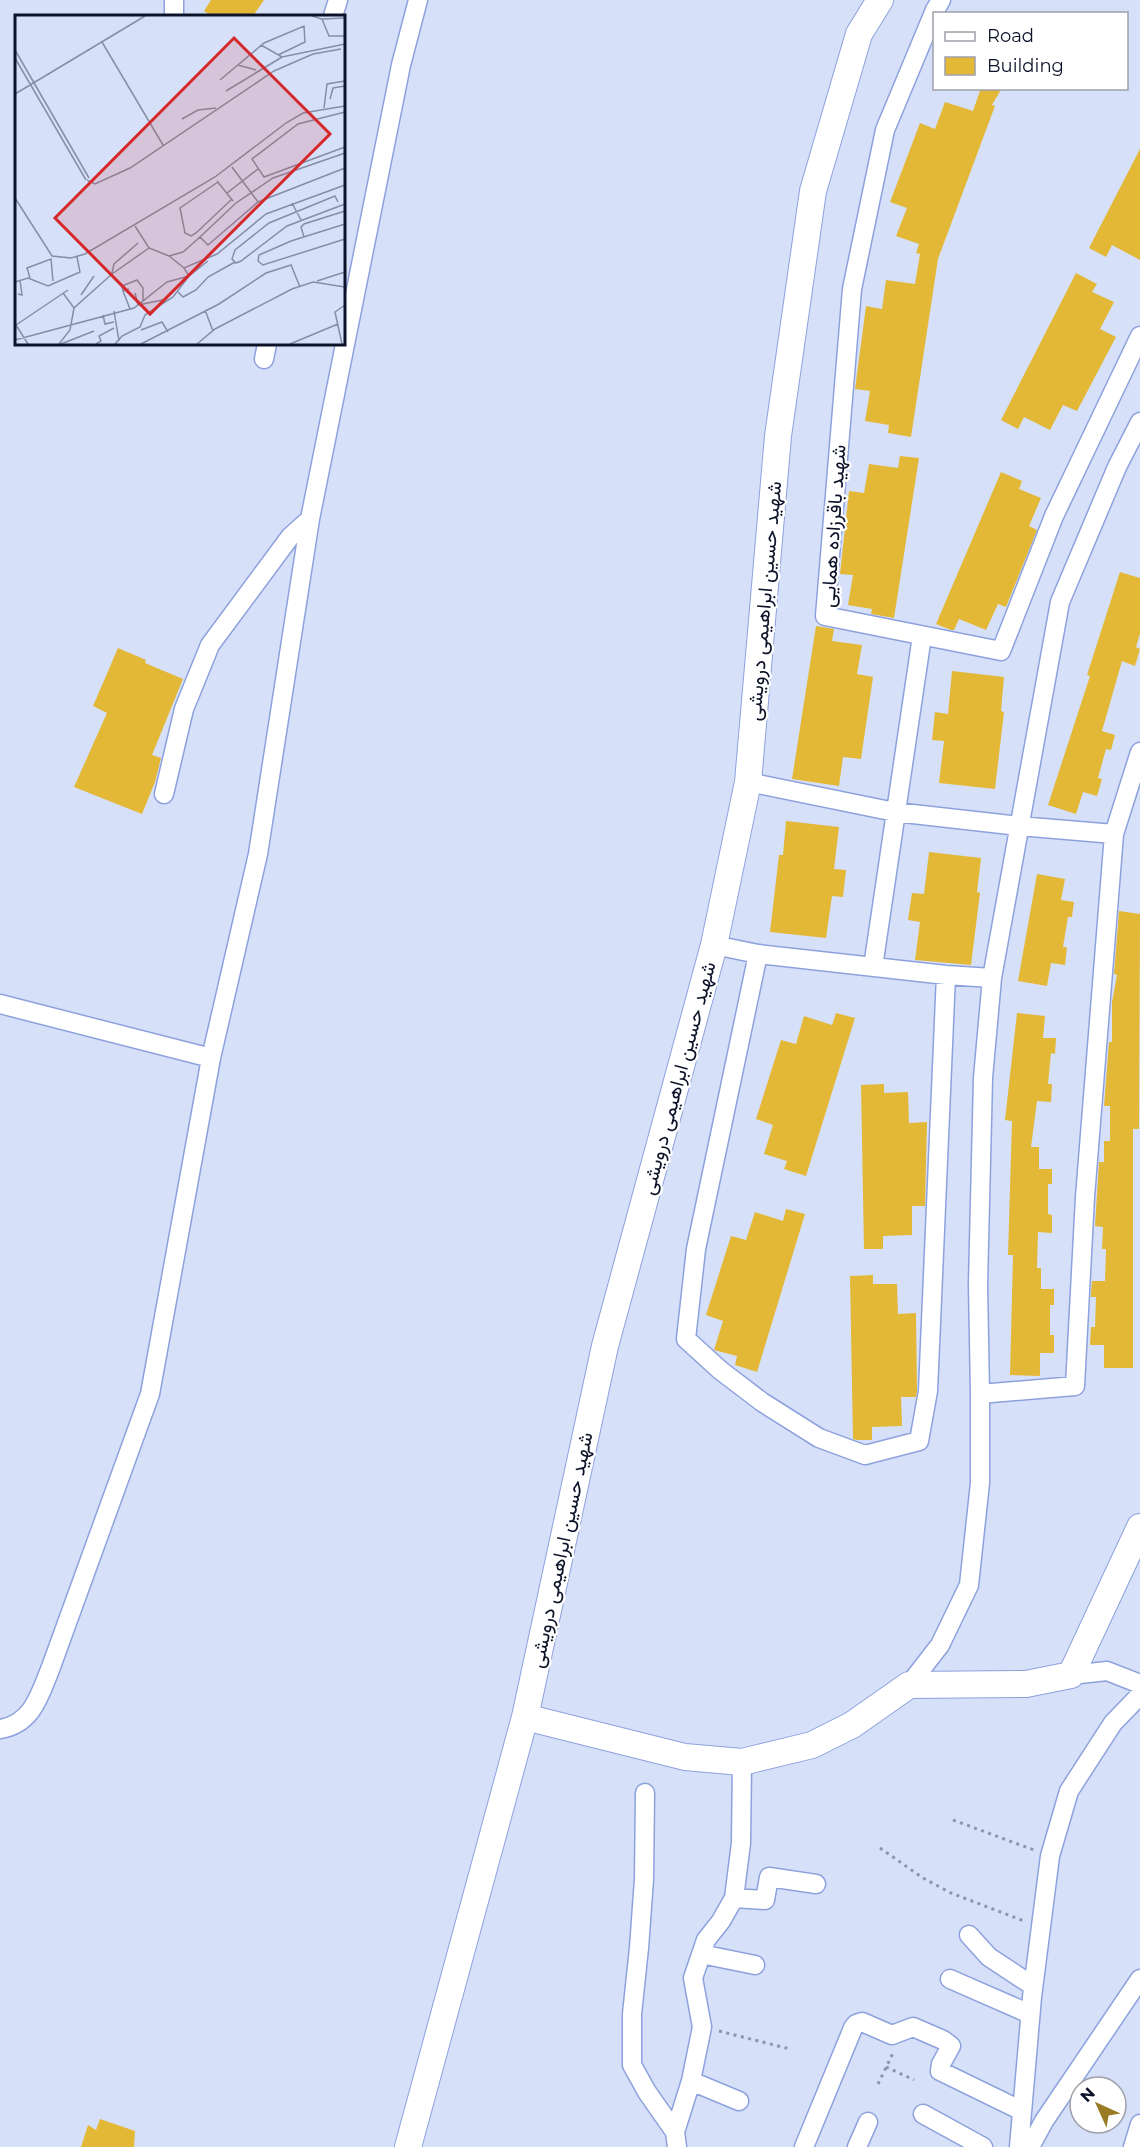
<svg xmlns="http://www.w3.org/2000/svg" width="1140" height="2147" font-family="Montserrat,Vazirmatn,sans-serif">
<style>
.building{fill:#e3b836}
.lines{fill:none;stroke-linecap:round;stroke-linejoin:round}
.street-casing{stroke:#8da2dd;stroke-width:21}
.secondary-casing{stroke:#8da2dd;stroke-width:28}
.path{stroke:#8d95ad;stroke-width:3;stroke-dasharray:3 4.5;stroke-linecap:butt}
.street{stroke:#fff;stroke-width:18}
.secondary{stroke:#fff;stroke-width:26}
.labels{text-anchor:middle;stroke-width:4.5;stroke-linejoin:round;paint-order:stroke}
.street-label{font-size:20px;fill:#0c1228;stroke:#fff}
.inset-road{fill:none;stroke:#858ea5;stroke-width:1.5}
.view{fill:#d62828;fill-opacity:0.15;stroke:#d62828;stroke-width:3}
.inset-edge{fill:none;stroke:#0c1228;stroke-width:3}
</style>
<rect width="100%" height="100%" fill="#d6e0f9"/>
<!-- building -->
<path class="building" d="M211,0H264L253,16H211L204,11Z
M981,88H1002L992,105L995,106L938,259L911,437L888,433L889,425L865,421L870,391L855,389L866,306L882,309L886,280L915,284L920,254L916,253L919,244L896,236L907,208L890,202L920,123L935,129L945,102L973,111Z
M1140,149V260L1112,245L1106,257L1089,248Z
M1076,273L1097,284L1092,292L1114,302L1100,329L1116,337L1077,411L1063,405L1050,430L1024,417L1018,429L1001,420Z
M900,456L919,458L894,618L871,614L872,609L848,605L853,575L840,574L849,491L864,493L869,464L898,468Z
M1001,472L1022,481L1019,489L1041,498L1029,526L1037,530L1006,607L998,604L986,630L959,619L954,630H951L936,624Z
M1120,572L1140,578V634L1136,647L1140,649L1135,666L1122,661L1102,731L1115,735L1111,750L1106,749L1098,778L1102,779L1097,796L1083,792L1076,814L1048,805L1090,676L1087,675Z
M816,626L834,629L832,641L862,645L857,674L873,677L861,759L843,757L839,786L792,779Z
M118,648L146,660L145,663L183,679L152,755L161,758L155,782L142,814L74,787L107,713L93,706Z
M952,671L1004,677L1001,711L1004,712L995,789L939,783L944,741L932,740L935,712L948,714Z
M786,821L839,827L834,869L846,870L843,897L832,896L826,938L770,932L779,855H783Z
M929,852L981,858L977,892L980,893L971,965L915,960L920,922L908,920L912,893L924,894Z
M1037,874L1065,879L1061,900L1074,902L1072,917H1068L1063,947H1067L1065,965L1051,963L1047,986L1018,981Z
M1119,911L1140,914L1139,1129H1133V1368H1104V1345H1090L1091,1327H1095L1096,1297H1091V1293L1092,1281H1105L1106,1249H1102L1103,1227L1095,1226L1099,1162H1104V1141H1110V1106H1104L1109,1042H1112V1002L1117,975L1114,974Z
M836,1013L855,1018L806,1176L784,1169L787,1161L764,1154L773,1125L756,1119L781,1040L796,1044L804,1016L832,1025Z
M1017,1013L1045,1016L1043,1038H1056L1055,1054L1051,1053L1048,1084H1052L1051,1102L1037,1101L1031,1147H1039V1169H1052V1184H1048V1214L1052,1215V1233L1038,1232L1037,1268H1041V1289H1054V1305H1050V1335H1054V1353H1040V1376L1010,1375L1013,1255H1008L1012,1121L1005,1120Z
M884,1084V1093L908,1092L909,1123L927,1122L925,1206H912V1235L883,1236V1249H864L861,1085Z
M786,1209L805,1214L757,1372L735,1365L737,1356L714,1350L723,1321L706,1315L731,1236L746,1240L755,1212L783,1221Z
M873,1275V1284H897L898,1314L916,1313L917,1391L916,1397H901L902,1426L872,1427V1440H857L853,1439L850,1276Z
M100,2119L135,2131L134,2147H81L88,2125L96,2130Z"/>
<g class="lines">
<defs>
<path id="street" d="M941,0L935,10L885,130L852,289L825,616L1001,651L1054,516L1140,336
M174,16V0
M333,16L338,0
M264,359L267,344
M1140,422L1117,467L1060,602L992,978L983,1078L978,1284L980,1394L1075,1386L1085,1197L1114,834L1140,752
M748,782L895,812L1019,826L1114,834
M164,794L184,709L210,645L290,537L310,519
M714,945L758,954L946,975L992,978
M758,954L696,1249L686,1339L720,1370L762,1402L819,1438L865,1455L919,1441L928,1391L946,975
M873,967L922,636
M0,1004L211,1058
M1071,1675L1107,1671L1140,1684
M909,1685L940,1645L969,1585L980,1483V1394
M0,1729C33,1724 40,1694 51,1667L150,1394L211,1058L258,854L310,519L401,65L418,0
M645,1793L644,1879L639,1948L632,2014V2065L647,2092L675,2132
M734,1898L765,1900L769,1877L816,1884
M969,1935L989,1957L1033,1986
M701,1954L755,1965
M950,1979L1030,2014
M691,2081L739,2101
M923,2114L983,2147
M677,2147L675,2132L691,2081L702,2027L693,1978L706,1940L721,1921L734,1898L741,1843L742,1762
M804,2147L853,2028L856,2024L862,2022L892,2035L913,2027L943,2040L951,2046L941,2064L940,2071L1022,2111
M857,2147L868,2122
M1019,2147L1032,1997L1050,1856L1069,1791L1113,1723L1140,1695
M1030,2147L1044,2121L1140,1979
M1133,2147L1140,2124"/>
<path id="secondary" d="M525,1717L685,1757L742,1762L812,1745L852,1725L909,1685L1026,1684L1071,1675L1140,1527
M408,2147L525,1717L605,1346L714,945L748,782L778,436L813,191L859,34L880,0"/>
</defs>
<!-- street casing -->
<use href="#street" class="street-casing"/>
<!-- secondary casing -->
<use href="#secondary" class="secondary-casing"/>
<!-- path -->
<path class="path" d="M953,1820L1034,1850
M880,1848L923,1878L951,1893L1024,1921
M719,2031L790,2049
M886,2067L914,2080
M878,2084L893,2053"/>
<!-- street -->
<use href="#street" class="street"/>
<!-- secondary -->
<use href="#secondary" class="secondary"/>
</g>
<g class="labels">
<!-- street labels -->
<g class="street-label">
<text transform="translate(833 526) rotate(-86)" y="7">شهید باقرزاده همایی</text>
<text transform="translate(764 601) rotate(-85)" y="7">شهید حسین ابراهیمی درویشی</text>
<text transform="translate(678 1078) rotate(-75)" y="7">شهید حسین ابراهیمی درویشی</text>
<text transform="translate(561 1550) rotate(-78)" y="7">شهید حسین ابراهیمی درویشی</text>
</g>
</g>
<!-- overview -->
<g transform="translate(15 15)">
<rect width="330" height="330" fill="#d6e0f9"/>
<path class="inset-road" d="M297,1L307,4L314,21H330M307,4L330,3M87,27L148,130M246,30L267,42L330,29M0,35L74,163M0,43L71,165M223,50L241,55M205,65L249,28L289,11L290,27L263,40M211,76L267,42M0,79L130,1M315,84L318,73L330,71M309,93L312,69L330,66M330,97L283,109L237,144L249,162L330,132M167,104L183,95L201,93M330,138L258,163L221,188L185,222L193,230L243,187L330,153M217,152L243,187M72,165L80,169L115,153L259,56L298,39L326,34M202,166L218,186M203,167L165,193L170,218L176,221L181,218L217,184M212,178L243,154M0,183L37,241L56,243L70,239L200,162L271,108L288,98L330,91M323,187L320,181L254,208L220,235L217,244L221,248L226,246L272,211L330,189M277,188L286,205M330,209L276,226L244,240L243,246L248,250L330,224M120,211L134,233L154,241L169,253L202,239L251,199L330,170M289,222L286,212L289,209L330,196M154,241L168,237L185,222M97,258L99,249L123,228M15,263L12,253L36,244L38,266M302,266L330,257M0,267L13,263L33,271L65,257L62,242M114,274L108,276L115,294M108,276L107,271L122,265L128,273V286M163,277L168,282L181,275L193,262L220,247M48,278L59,293M120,278L123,290L152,284M3,279L7,280L5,265M66,280L79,261M190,295L198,316M99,296L104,326M88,300L90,309L99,307M1,310L53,275M1,310L13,329M126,315L147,307L153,317M0,325L119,293L152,267L174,261L169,253M44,329L55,315L59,293L97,259L134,233M46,329L79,316M81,329L86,326L84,321L99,313M100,329L107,321L125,312L130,300L158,282L174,261L193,246M126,329L204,289L251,258L276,250L285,272M182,329L200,314L277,274L298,267L330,272M275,329L323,309M327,329L320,297L330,290"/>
<path class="view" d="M219,23L315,119L135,299L40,203Z"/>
<rect width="330" height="330" class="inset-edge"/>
</g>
<!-- legend -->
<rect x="933" y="12" width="195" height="78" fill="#ffffff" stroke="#9ea0a9" stroke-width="1.5"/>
<rect x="945" y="32" width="30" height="9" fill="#ffffff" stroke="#9ea0a9" stroke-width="1.5"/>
<text x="987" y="42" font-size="18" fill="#0c1228">Road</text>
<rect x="945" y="57" width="30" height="18" fill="#e3b836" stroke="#9ea0a9" stroke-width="1.5"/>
<text x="987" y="72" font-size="18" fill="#0c1228">Building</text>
<!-- north arrow -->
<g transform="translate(1098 2105) rotate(315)"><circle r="28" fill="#ffffff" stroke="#9ea0a9" stroke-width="1.5"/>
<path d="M0-4.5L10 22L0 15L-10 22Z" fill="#987b24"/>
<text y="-9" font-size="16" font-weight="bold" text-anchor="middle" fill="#0c1228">N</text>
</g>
</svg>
